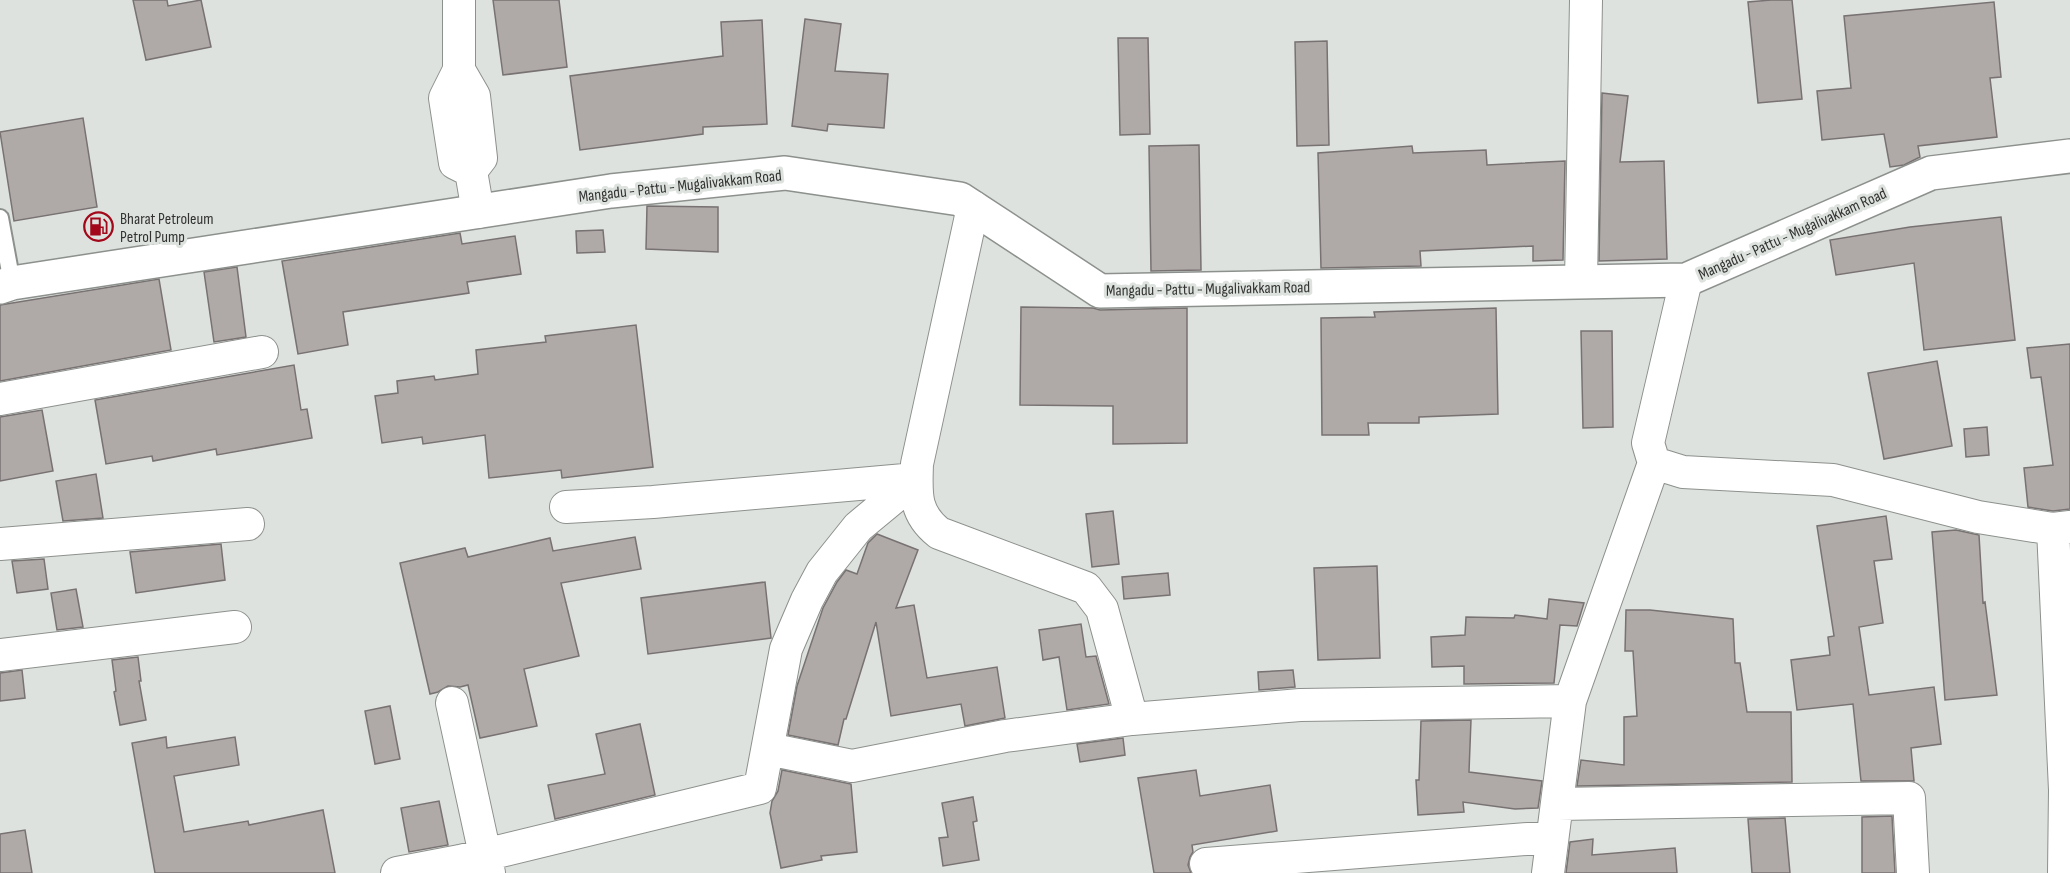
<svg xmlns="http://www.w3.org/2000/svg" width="2070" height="873" font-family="'Sofia Sans Condensed',sans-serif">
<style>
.building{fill:#afa9a8;stroke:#787272;stroke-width:1.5}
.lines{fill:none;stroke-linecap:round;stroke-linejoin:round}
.service-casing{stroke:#8d918d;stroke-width:20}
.minor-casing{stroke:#8d918d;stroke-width:34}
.tertiary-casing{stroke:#8d918d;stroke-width:36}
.service{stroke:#fff;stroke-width:16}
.minor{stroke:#fff;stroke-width:32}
.tertiary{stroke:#fff;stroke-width:33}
.labels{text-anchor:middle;stroke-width:6;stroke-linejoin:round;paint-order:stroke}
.street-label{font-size:16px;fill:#313231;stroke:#dde2de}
.poi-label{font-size:16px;fill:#313231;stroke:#dde2de;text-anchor:start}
</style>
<rect width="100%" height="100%" fill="#dde2de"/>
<!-- building -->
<path class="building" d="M133,0H167L168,6L201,0L211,47L146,60Z
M493,0H559L567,67L503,75Z
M1771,0H1792L1802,99L1758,103L1748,2Z
M1994,2L2001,77L1990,78L1997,137L1918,146L1920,157L1904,165L1890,167L1884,134L1822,140L1817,91L1851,88L1844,16Z
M805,19L841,24L835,71L888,74L884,128L828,124L827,131L792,126Z
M762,20L767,124L703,127V134L580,150L570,76L723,56L721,22Z
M1118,38H1148L1150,134L1120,135Z
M1327,41L1329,145L1297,146L1295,42Z
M1602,93L1628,96L1620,162L1664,161L1667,259L1599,261Z
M83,118L97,207L14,221L0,132Z
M1199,145L1201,270L1151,271L1149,146Z
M1412,146L1413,153L1486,150L1487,165L1565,161L1563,260L1533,261V246L1420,251L1421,266L1321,268L1318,153Z
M647,206L718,207V252L646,249Z
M2001,217L2015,340L1924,350L1914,263L1836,275L1830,240L1910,227Z
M603,230L605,252L577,253L576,231Z
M460,233L462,244L515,236L521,274L467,282L469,293L343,312L348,345L298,354L282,261Z
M237,267L246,337L214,342L204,272Z
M159,279L171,350L0,381V305Z
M1021,307L1093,308L1100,310L1187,308V443L1113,444V406L1020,405Z
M1496,308L1498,414L1419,417V423H1368L1369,435H1322L1321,318L1375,317L1374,312Z
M636,325L653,467L562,478L561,470L489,478L485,435L423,444L422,437L382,443L375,396L398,393L397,381L434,376L435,380L478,374L476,350L546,342L545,336Z
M1581,331H1612L1613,427L1583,428Z
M2070,344V509L2053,511L2028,507L2024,468L2053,465L2041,377L2031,378L2027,348Z
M1937,361L1952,446L1884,459L1868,373Z
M294,365L301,410L307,409L312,438L217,455L216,449L153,461L152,456L106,464L95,400Z
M42,410L53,471L0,481V417Z
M1987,427L1989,455L1966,457L1964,429Z
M96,474L103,518L63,521L56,481Z
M1113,511L1119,564L1092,567L1086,514Z
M1886,516L1892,559L1874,561L1883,623L1859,627L1869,695L1934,687L1941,744L1911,748L1914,781H1861L1853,704L1797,710L1791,660L1830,655L1828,637L1834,636L1817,526Z
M1956,530L1979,535L1983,603L1985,602L1997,695L1945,700L1932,532Z
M877,534L918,550L896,608L914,605L927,678L997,667L1005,718L965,726L961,704L891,716L876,622L846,719H844L838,745L788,735L797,686L823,608L837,582L846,570L857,574L868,543Z
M635,537L641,569L561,583L579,656L524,669L537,726L480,738L468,685L460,687L448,686L438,692L430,694L400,563L465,548L468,557L550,538L553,551Z
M221,544L225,580L136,593L130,552Z
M44,559L48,589L17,593L12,561Z
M1377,566L1380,658L1318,660L1314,568Z
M1168,573L1170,595L1124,599L1122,577Z
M765,582L771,638L648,654L641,598Z
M76,589L83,627L57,630L51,593Z
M1549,599L1584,603L1577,626L1560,625L1554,683L1464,684V666L1432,667L1431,637L1465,635L1466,617L1514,618L1515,615L1547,619Z
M1626,610H1650L1733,619L1735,663H1740L1747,712H1791L1792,782L1577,786L1581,760L1624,765V717L1637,716L1633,651H1625Z
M1081,624L1086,657L1096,656L1109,704L1067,710L1059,657L1043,660L1039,630Z
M138,657L141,681H139L146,720L120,725L114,692L116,691L112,660Z
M22,670L25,698L0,701V673Z
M1293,670L1295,687L1259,690L1258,672Z
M390,706L400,759L375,764L365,711Z
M1471,720L1469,772L1542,781L1538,808L1515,809L1463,802L1464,812L1418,815L1416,780H1419L1421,721Z
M640,724L655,795L555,819L548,785L605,774L596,734Z
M166,737L167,748L235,737L239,765L174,776L184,832L248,821L249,825L323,810L335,873H155L132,743Z
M1123,738L1125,755L1080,762L1077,744Z
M782,770L851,784L857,852L821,856L822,860L781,868L770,813L772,801L778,791Z
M1196,770L1200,796L1270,785L1277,831L1192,845L1193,852L1190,857L1188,865L1191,873H1154L1138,778Z
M973,797L977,821L973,822L979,860L943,866L939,838L948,837L942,803Z
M439,801L448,845L409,852L401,808Z
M1892,816L1895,873H1862V817Z
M1785,818L1790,873H1752L1748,819Z
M25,830L32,873H0V834Z
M1593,839L1592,855L1675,848L1677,873H1566L1570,842Z"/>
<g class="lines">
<defs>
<path id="service" d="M0,218L12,283"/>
<path id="minor" d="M459,0V70L445,98L455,163L471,171
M459,70L474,96L481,158L471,171L478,212
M973,207L917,464C916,494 914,513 939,533L1086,588L1102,609L1132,719
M1686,280L1648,443L1654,463L1683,472L1833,480L1978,517L2053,529L2070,527
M1581,282L1586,0
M0,399L262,352
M566,507L653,502L916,479
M2053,529L2065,790L2064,873
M0,544L248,524
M0,655L235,627
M452,703L489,873
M768,749L852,766L1005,736L1132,719L1300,705L1570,701
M1558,804L1909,798L1913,873
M1206,864L1552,837
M397,873L460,861L760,788L786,649L807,600L822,572L858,527L916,479
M1548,873L1570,701L1654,463"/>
<path id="tertiary" d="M0,287L12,283L611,191L785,173L960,199L1100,291L1686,280L1931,173L2070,156"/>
</defs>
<!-- service casing -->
<use href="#service" class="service-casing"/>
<!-- minor casing -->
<use href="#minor" class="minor-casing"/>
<!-- tertiary casing -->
<use href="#tertiary" class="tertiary-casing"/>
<!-- service -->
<use href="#service" class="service"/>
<!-- minor -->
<use href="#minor" class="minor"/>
<!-- tertiary -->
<use href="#tertiary" class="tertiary"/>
</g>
<!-- icons -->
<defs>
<symbol id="fuel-ring" viewBox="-11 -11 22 22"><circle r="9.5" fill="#dde2de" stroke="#a3071a" stroke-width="1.5"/><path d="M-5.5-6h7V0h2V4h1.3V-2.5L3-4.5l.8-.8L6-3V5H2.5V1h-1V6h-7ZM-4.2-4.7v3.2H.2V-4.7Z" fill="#a3071a"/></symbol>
</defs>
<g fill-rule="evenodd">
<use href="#fuel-ring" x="82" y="210" width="33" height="33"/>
</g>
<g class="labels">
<!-- street labels -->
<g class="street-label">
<text transform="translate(680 185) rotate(-6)" y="6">Mangadu - Pattu - Mugalivakkam Road</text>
<text transform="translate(1792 233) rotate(-24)" y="6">Mangadu - Pattu - Mugalivakkam Road</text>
<text transform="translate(1208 288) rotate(-1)" y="6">Mangadu - Pattu - Mugalivakkam Road</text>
</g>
<!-- poi labels -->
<g class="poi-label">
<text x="120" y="224">Bharat Petroleum<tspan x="120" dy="18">Petrol Pump</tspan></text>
</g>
</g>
</svg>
